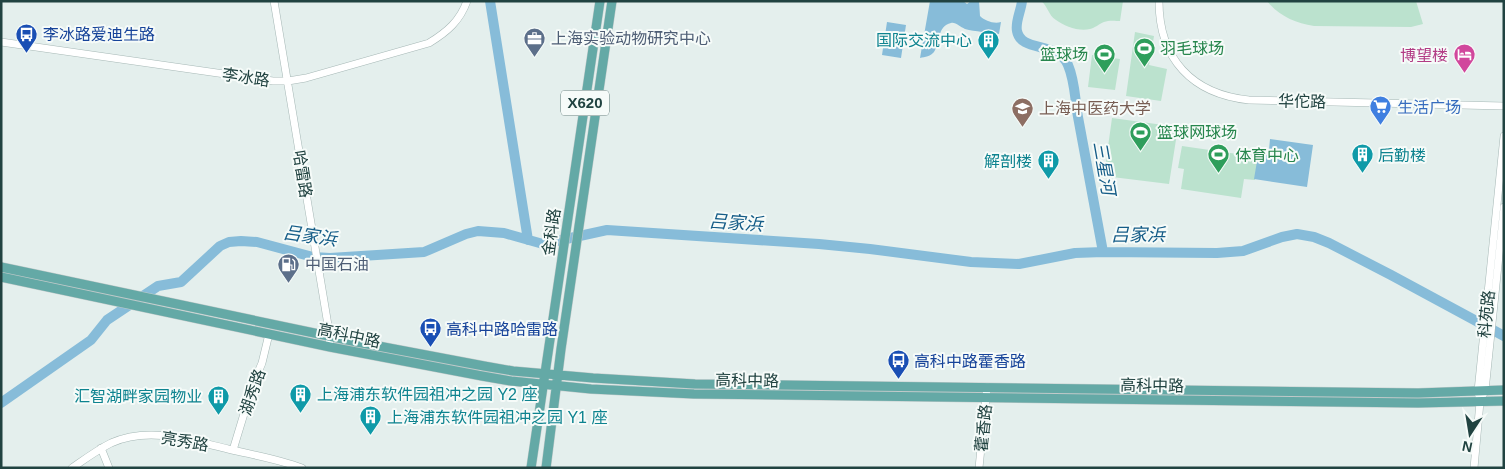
<svg xmlns="http://www.w3.org/2000/svg" width="1505" height="469" font-family="Arial,'Noto Sans SC',sans-serif">
<style>
.green{fill:#bbe2ce}
.water{fill:#87bcd9}
.lines{fill:none;stroke-linecap:round;stroke-linejoin:round}
.river{stroke:#87bcd9;stroke-width:10}
.minor-casing{stroke:#a6b8b6;stroke-width:8}
.major-casing{stroke:#c1caca;stroke-width:10}
.minor{stroke:#fff;stroke-width:7}
.major{stroke:#64a9a6;stroke-width:9}
.labels{text-anchor:middle;stroke-width:4;stroke-linejoin:round;paint-order:stroke}
.shield{fill:#f6fbf9;stroke:#617a78;stroke-width:1}
.shield-label{font-size:15px;font-weight:bold;fill:#214341}
.transit-label{font-size:16px;fill:#164399;stroke:#f6fbf9;text-anchor:start}
.service-label{font-size:16px;fill:#4e5e75;stroke:#f6fbf9;text-anchor:start}
.culture-label{font-size:16px;fill:#0d838f;stroke:#f6fbf9;text-anchor:end}
.leisure-label{font-size:16px;fill:#27864d;stroke:#f6fbf9;text-anchor:start}
.hotel-label{font-size:16px;fill:#b23c85;stroke:#f6fbf9;text-anchor:end}
.street-label{font-size:16px;fill:#214341;stroke:#f6fbf9}
.shop-label{font-size:16px;fill:#366cbe;stroke:#f6fbf9;text-anchor:start}
.education-label{font-size:16px;fill:#785e54;stroke:#f6fbf9;text-anchor:start}
.water-label{font-size:18px;font-style:italic;fill:#145c87;stroke:#f6fbf9}
</style>
<rect width="100%" height="100%" fill="#e4efed"/>
<!-- green -->
<path class="green" d="M1041,1H1123L1120,21C1116,21 1109,20 1104,22C1099,24 1095,28 1090,29C1079,32 1064,26 1056,20C1048,15 1048,6 1041,1Z
M1267,1H1416L1423,24L1411,27L1314,26C1295,23 1279,16 1267,1Z
M1135,32L1154,36L1149,65L1167,69L1161,101L1126,96Z
M1092,55L1120,59L1115,90L1088,87Z
M1112,118L1178,127L1169,184L1104,176Z
M1182,146L1258,157L1255,180L1244,179L1241,198L1181,189L1184,169L1178,168Z"/>
<!-- water -->
<path class="water" d="M930,1H963L967,4L971,1H979L980,16C985,21 994,24 1001,22L999,34C989,32 975,32 965,29C960,27 956,22 951,23C937,26 940,43 934,52C931,56 925,57 920,58Z
M887,22L906,25L901,58L882,55Z
M1270,139L1313,145L1307,187L1254,179L1259,149L1269,150Z"/>
<g class="lines">
<!-- river -->
<path class="river" d="M490,1L528,240
M1022,1C1021,11 1015,22 1017,31C1021,53 1058,41 1068,65C1075,81 1075,100 1078,117C1086,162 1095,207 1103,252
M1,403L91,340L107,320L158,286L181,282L220,246L229,242L241,241L257,242L313,257L330,258L424,252L466,234L478,231L504,233L543,244L607,230L819,244L870,249L971,262L1019,264L1075,253L1103,252L1217,253L1243,251L1282,237L1297,234L1314,237L1329,243L1391,275L1504,336"/>
<defs>
<path id="minor" d="M274,1L328,325L330,347
M1159,1C1159,59 1192,94 1249,100L1504,106
M1,42L273,81H288L306,78L429,43C447,32 460,21 467,1
M1483,395L1485,391L1504,207
M101,448L109,468
M233,450L253,384L262,363L269,334
M72,468C85,459 97,450 111,443C149,426 190,440 228,449C253,455 278,459 302,468
M979,468L987,387
M1474,468L1480,402L1478,391L1504,136"/>
<path id="major" d="M1,267L357,342L484,366L513,371L593,378L695,384L1418,393L1504,390
M1,277L330,347L482,376L511,381L591,389L694,394L1418,403L1504,401
M531,468L600,1
M546,468L561,349L612,1"/>
</defs>
<!-- minor casing -->
<use href="#minor" class="minor-casing"/>
<!-- major casing -->
<use href="#major" class="major-casing"/>
<!-- minor -->
<use href="#minor" class="minor"/>
<!-- major -->
<use href="#major" class="major"/>
</g>
<!-- icons -->
<defs>
<symbol id="bus-pin" viewBox="-11 -11 22 30"><path d="M0 17L-7.5 6A9.5 9.5 0 1 1 7.5 6Z" fill="#1a4fb4" stroke="#f6fbf9"/><path d="M-5-6H5V4H4V6H2V4H-2V6H-4V4H-5ZM-3.5-4V0h7V-4ZM-3.5 1.2v1.5H-2V1.2ZM2 1.2v1.5H3.5V1.2Z" fill="#fff"/></symbol>
<symbol id="office-pin" viewBox="-11 -11 22 30"><path d="M0 17L-7.5 6A9.5 9.5 0 1 1 7.5 6Z" fill="#5c6f8a" stroke="#f6fbf9"/><path d="M-6-3h4V-5.5h4V-3h4V5H-6ZM-1-4.5V-3h2v-1.5ZM-6 0V1H6V0Z" fill="#fff"/></symbol>
<symbol id="building-pin" viewBox="-11 -11 22 30"><path d="M0 17L-7.5 6A9.5 9.5 0 1 1 7.5 6Z" fill="#0f9aa8" stroke="#f6fbf9"/><path d="M-4-6H4V6H1V3H-1V6H-4ZM-2.5-4.3h1.7v1.8h-1.7ZM.8-4.3h1.7v1.8H.8ZM-2.5-1h1.7V.8h-1.7ZM.8-1h1.7V.8H.8Z" fill="#fff"/></symbol>
<symbol id="stadium-pin" viewBox="-11 -11 22 30"><path d="M0 17L-7.5 6A9.5 9.5 0 1 1 7.5 6Z" fill="#2e9e5b" stroke="#f6fbf9"/><path d="M0-5a6.5 5 0 1 0 0 10a6.5 5 0 1 0 0-10ZM-3.5-1.8h7v3.6h-7Z" fill="#fff"/></symbol>
<symbol id="hotel-pin" viewBox="-11 -11 22 30"><path d="M0 17L-7.5 6A9.5 9.5 0 1 1 7.5 6Z" fill="#d1479c" stroke="#f6fbf9"/><path d="M-6-4.5h1.5V1H6V5H4.5V3h-9V5H-6ZM-4 0a1.8 1.8 0 1 1 3.6 0ZM.5 0V-2.5h3Q6-2.5 6 0Z" fill="#fff"/></symbol>
<symbol id="supermarket-pin" viewBox="-11 -11 22 30"><path d="M0 17L-7.5 6A9.5 9.5 0 1 1 7.5 6Z" fill="#3f7fe0" stroke="#f6fbf9"/><path d="M-6-5.5h2.5l.6 2H6L4.5 2H-2.5L-4.4-4H-6ZM-1.5 3.2a1.3 1.3 0 1 0 .1 0ZM3 3.2a1.3 1.3 0 1 0 .1 0Z" fill="#fff"/></symbol>
<symbol id="university-pin" viewBox="-11 -11 22 30"><path d="M0 17L-7.5 6A9.5 9.5 0 1 1 7.5 6Z" fill="#8d6e63" stroke="#f6fbf9"/><path d="M0-5L7-2L0 1L-7-2ZM-4 1L0 2.5L4 1V4Q0 6-4 4Z" fill="#fff"/></symbol>
<symbol id="fuel-pin" viewBox="-11 -11 22 30"><path d="M0 17L-7.5 6A9.5 9.5 0 1 1 7.5 6Z" fill="#5c6f8a" stroke="#f6fbf9"/><path d="M-5.5-6h7V0h2V4h1.3V-2.5L3-4.5l.8-.8L6-3V5H2.5V1h-1V6h-7ZM-4.2-4.7v3.2H.2V-4.7Z" fill="#fff"/></symbol>
</defs>
<g fill-rule="evenodd">
<use href="#bus-pin" x="14" y="22" width="25" height="34"/>
<use href="#office-pin" x="522" y="26" width="25" height="34"/>
<use href="#building-pin" x="976" y="28" width="25" height="34"/>
<use href="#stadium-pin" x="1132" y="36" width="25" height="34"/>
<use href="#stadium-pin" x="1092" y="42" width="25" height="34"/>
<use href="#hotel-pin" x="1452" y="42" width="25" height="34"/>
<use href="#supermarket-pin" x="1368" y="94" width="25" height="34"/>
<use href="#university-pin" x="1010" y="96" width="25" height="34"/>
<use href="#stadium-pin" x="1128" y="120" width="25" height="34"/>
<use href="#stadium-pin" x="1206" y="142" width="25" height="34"/>
<use href="#building-pin" x="1350" y="142" width="25" height="34"/>
<use href="#building-pin" x="1036" y="148" width="25" height="34"/>
<use href="#fuel-pin" x="276" y="252" width="25" height="34"/>
<use href="#bus-pin" x="418" y="316" width="25" height="34"/>
<use href="#bus-pin" x="886" y="348" width="25" height="34"/>
<use href="#building-pin" x="288" y="382" width="25" height="34"/>
<use href="#building-pin" x="206" y="384" width="25" height="34"/>
<use href="#building-pin" x="358" y="404" width="25" height="34"/>
</g>
<g class="labels">
<!-- shield labels -->
<rect class="shield" x="561" y="90.5" width="48" height="25" rx="4"/>
<g class="shield-label">
<text x="585" y="108">X620</text>
</g>
<!-- transit labels -->
<g class="transit-label">
<text x="43" y="40">李冰路爱迪生路</text>
<text x="446" y="335">高科中路哈雷路</text>
<text x="914" y="367">高科中路藿香路</text>
</g>
<!-- service labels -->
<g class="service-label">
<text x="551" y="44">上海实验动物研究中心</text>
<text x="305" y="270">中国石油</text>
</g>
<!-- culture labels -->
<g class="culture-label">
<text x="972" y="46">国际交流中心</text>
<text x="1378" y="161" text-anchor="start">后勤楼</text>
<text x="1032" y="167">解剖楼</text>
<text x="317" y="400" text-anchor="start">上海浦东软件园祖冲之园 Y2 座</text>
<text x="202" y="402">汇智湖畔家园物业</text>
<text x="387" y="423" text-anchor="start">上海浦东软件园祖冲之园 Y1 座</text>
</g>
<!-- leisure labels -->
<g class="leisure-label">
<text x="1160" y="54">羽毛球场</text>
<text x="1088" y="60" text-anchor="end">篮球场</text>
<text x="1157" y="138">篮球网球场</text>
<text x="1235" y="161">体育中心</text>
</g>
<!-- hotel labels -->
<g class="hotel-label">
<text x="1448" y="61">博望楼</text>
</g>
<!-- street labels -->
<g class="street-label">
<text transform="translate(246 77) rotate(8)" y="6">李冰路</text>
<text transform="translate(1302 101) rotate(1)" y="6">华佗路</text>
<text transform="translate(303 174) rotate(81)" y="6">哈雷路</text>
<text transform="translate(551 232) rotate(-82)" y="6">金科路</text>
<text transform="translate(1486 314) rotate(-84)" y="6">科苑路</text>
<text transform="translate(349 335) rotate(12)" y="6">高科中路</text>
<text transform="translate(747 380) rotate(1)" y="6">高科中路</text>
<text transform="translate(1152 385) rotate(1)" y="6">高科中路</text>
<text transform="translate(252 392) rotate(-71)" y="6">湖秀路</text>
<text transform="translate(983 428) rotate(-84)" y="6">藿香路</text>
<text transform="translate(185 441) rotate(10)" y="6">亮秀路</text>
</g>
<!-- shop labels -->
<g class="shop-label">
<text x="1397" y="113">生活广场</text>
</g>
<!-- education labels -->
<g class="education-label">
<text x="1039" y="114">上海中医药大学</text>
</g>
<!-- water labels -->
<g class="water-label">
<text transform="translate(1104 168) rotate(80)" y="6">三星河</text>
<text transform="translate(736 223) rotate(4)" y="6">吕家浜</text>
<text x="1138" y="241">吕家浜</text>
<text transform="translate(310 236) rotate(8)" y="6">吕家浜</text>
</g>
</g>
<!-- border -->
<rect width="1505" height="469" fill="none" stroke="#214341" stroke-width="5"/>
<!-- north arrow -->
<g transform="translate(1470 434) rotate(192)" stroke="#f6fbf9" stroke-width="4" paint-order="stroke">
<path d="M0-4L9 19L0 12L-9 19Z" fill="#214341"/>
<text y="-8" font-size="14" font-weight="bold" text-anchor="middle" fill="#214341">N</text>
</g>
</svg>
